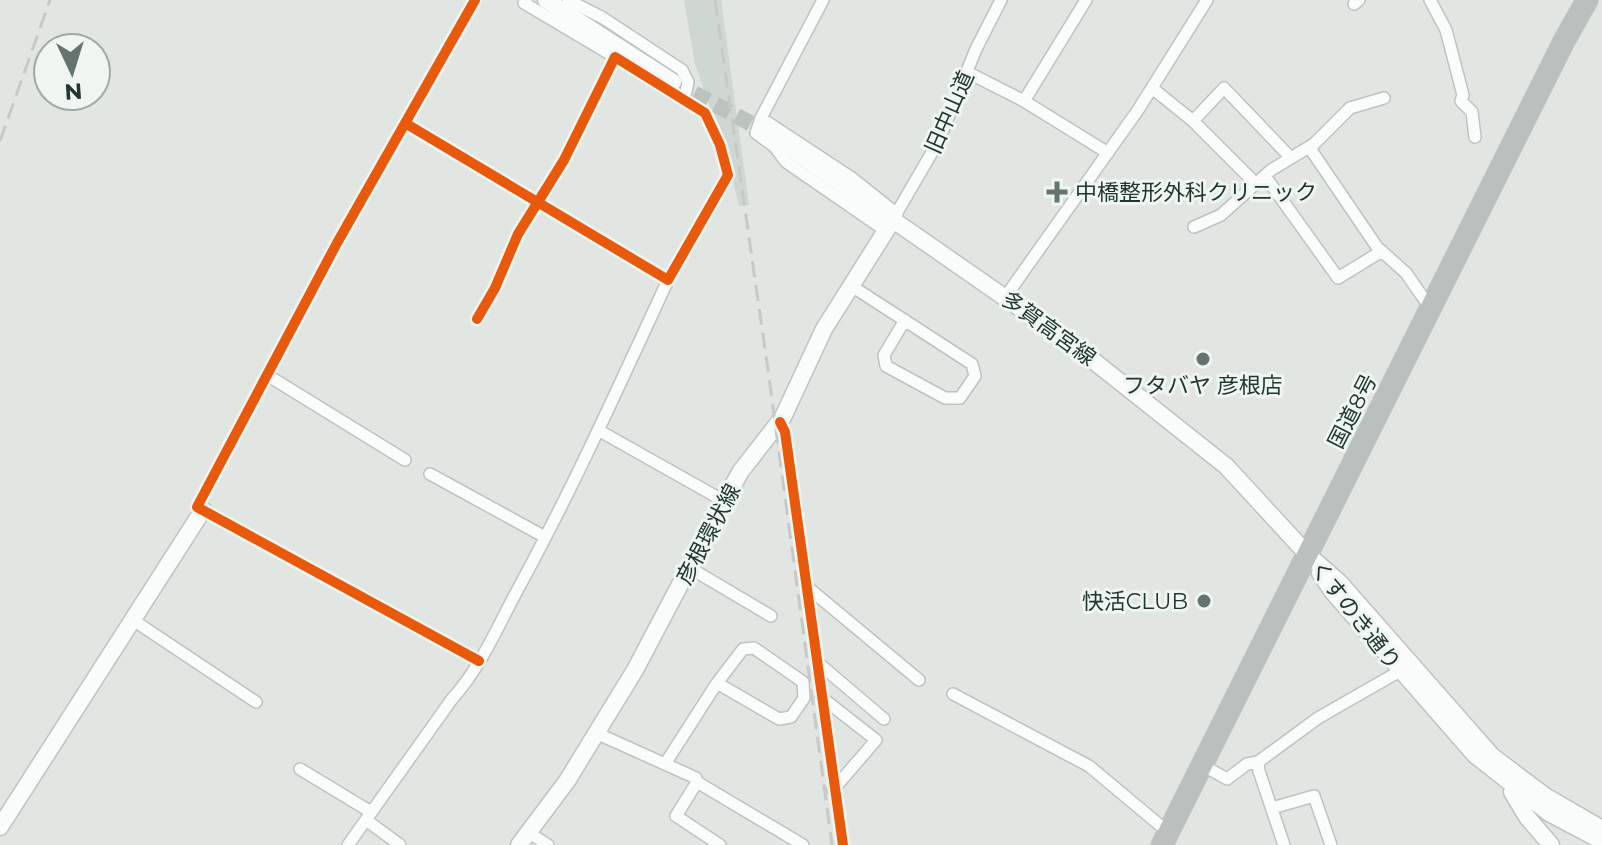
<svg xmlns="http://www.w3.org/2000/svg" width="1602" height="845" font-family="Montserrat,'Noto Sans JP',sans-serif">
<style>
.built{fill:#cfd7d3}
.lines{fill:none;stroke-linecap:round;stroke-linejoin:round}
.secondary-tunnel{stroke:#bbc3bf;stroke-width:16;stroke-dasharray:16 8;stroke-linecap:butt}
.street-casing{stroke:#bec3c0;stroke-width:14}
.secondary-casing{stroke:#bec3c0;stroke-width:19}
.highway-casing{stroke:#bcc3c0;stroke-width:23}
.street{stroke:#fafbfb;stroke-width:11}
.secondary{stroke:#fafbfb;stroke-width:16}
.highway{stroke:#bac0be;stroke-width:20}
.rail{stroke:#c6c9c8;stroke-width:3;stroke-dasharray:16 8;stroke-linecap:butt}
.cycleway-casing{stroke:#eff6f2;stroke-width:15}
.cycleway{stroke:#e8590c;stroke-width:10}
.poi-dot{fill:#65746f;stroke:#eff6f2;stroke-width:3}
.labels{text-anchor:middle;stroke-width:6;stroke-linejoin:round;paint-order:stroke}
.street-label{font-size:22px;fill:#223630;stroke:#eff6f2}
.poi-label{font-size:22px;fill:#223630;stroke:#eff6f2;text-anchor:start}
</style>
<rect width="100%" height="100%" fill="#e1e6e3"/>
<!-- built -->
<path class="built" d="M684,0H721L749,205L739,206L727,156L695,64Z"/>
<g class="lines">
<!-- secondary-tunnel -->
<path class="secondary-tunnel" d="M673,82L765,131"/>
<defs>
<path id="street" d="M475,0L337,243L197,507L479,661
M526,0L524,3L615,57
M568,0L603,18L682,70L688,82L684,100
M823,0L761,118L756,133L775,147L786,162L886,231
M1430,0L1446,30L1463,95L1461,101L1472,112L1475,137
M1354,4L1359,0
M967,72L1024,101L1108,153
M1152,88L1193,121
M1024,101L1086,0
M761,118L852,178L897,214
M405,123L668,280L728,175L720,145L705,113L615,57L564,160L518,234L495,288L477,319
M1309,147L1377,247L1406,273L1431,309
M1265,176L1338,278L1382,251
M1256,184L1193,121L1224,88L1291,158
M892,221L938,142L976,49L1001,0
M1194,227L1221,215L1271,170L1314,144L1350,108L1384,98
M850,285L972,364L975,376L960,398H945L886,366L884,355L905,320
M1006,296L1138,110L1207,0
M267,375L405,460
M780,422L785,432L843,845
M598,430L724,501
M430,474L545,537
M690,568L771,616
M806,586L919,680
M133,620L256,702
M817,662L884,719
M953,694L1089,766L1168,832
M821,697L876,740L833,790
M596,733L696,778L697,782L803,845
M665,764L717,683L743,649L754,648L803,682L804,698L791,717L779,719L717,683
M1202,765L1227,779L1247,764L1258,762
M300,769L371,812
M697,782L676,816L720,845
M1272,808L1314,796L1331,845
M366,820L400,845
M528,832L548,845
M348,845L452,699C481,667 498,626 518,589C573,488 620,384 668,280
M1284,845L1259,771L1258,762L1318,718L1407,667"/>
<path id="secondary" d="M546,0L673,82
M765,131L1076,347L1226,466L1308,555L1340,583L1492,756L1545,796L1602,829
M1320,573L1332,591L1475,755L1549,813L1602,841
M1512,792L1527,817L1551,845
M0,827L203,510
M519,845L567,781L635,670L724,501L741,471L783,417L824,329L892,221"/>
<path id="highway" d="M1162,845L1564,41L1587,0"/>
</defs>
<!-- street casing -->
<use href="#street" class="street-casing"/>
<!-- secondary casing -->
<use href="#secondary" class="secondary-casing"/>
<!-- highway casing -->
<use href="#highway" class="highway-casing"/>
<!-- street -->
<use href="#street" class="street"/>
<!-- secondary -->
<use href="#secondary" class="secondary"/>
<!-- highway -->
<use href="#highway" class="highway"/>
<!-- rail -->
<path class="rail" d="M715,0L768,370L832,845
M0,141L50,0"/>
<defs>
<path id="cycleway" d="M475,0L337,243L197,507L479,661
M405,123L668,280L728,175L720,145L705,113L615,57L564,160L518,234L495,288L477,319
M780,422L785,432L843,845"/>
</defs>
<!-- cycleway casing -->
<use href="#cycleway" class="cycleway-casing"/>
<!-- cycleway -->
<use href="#cycleway" class="cycleway"/>
</g>
<!-- markers -->
<g class="poi-dot">
<path d="M1053 180h8v8h8v8h-8v8h-8v-8h-8v-8h8z"/>
<circle cx="1203" cy="359" r="8"/>
<circle cx="1204" cy="601" r="8"/>
</g>
<g class="labels">
<!-- street labels -->
<g class="street-label">
<text transform="translate(949 112) rotate(-66)" y="8">旧中山道</text>
<text transform="translate(1049 328) rotate(36)" y="8">多賀高宮線</text>
<text transform="translate(1352 411) rotate(-63)" y="8">国道8号</text>
<text transform="translate(708 534) rotate(-62)" y="8">彦根環状線</text>
<text transform="translate(1356 615) rotate(52)" y="8">くすのき通り</text>
</g>
<!-- poi labels -->
<g class="poi-label">
<text x="1075" y="200">中橋整形外科クリニック</text>
<text x="1203" y="393" text-anchor="middle">フタバヤ 彦根店</text>
<text x="1188" y="609" text-anchor="end">快活CLUB</text>
</g>
</g>
<!-- north arrow -->
<g transform="translate(72 72) rotate(176)"><circle r="38" fill="#eff6f2" stroke="#9da9a4" stroke-width="2"/>
<path d="M0-6L14 30L0 20L-14 30Z" fill="#65746f"/>
<text y="-12" font-size="22" font-weight="bold" text-anchor="middle" fill="#223630">N</text>
</g>
</svg>
